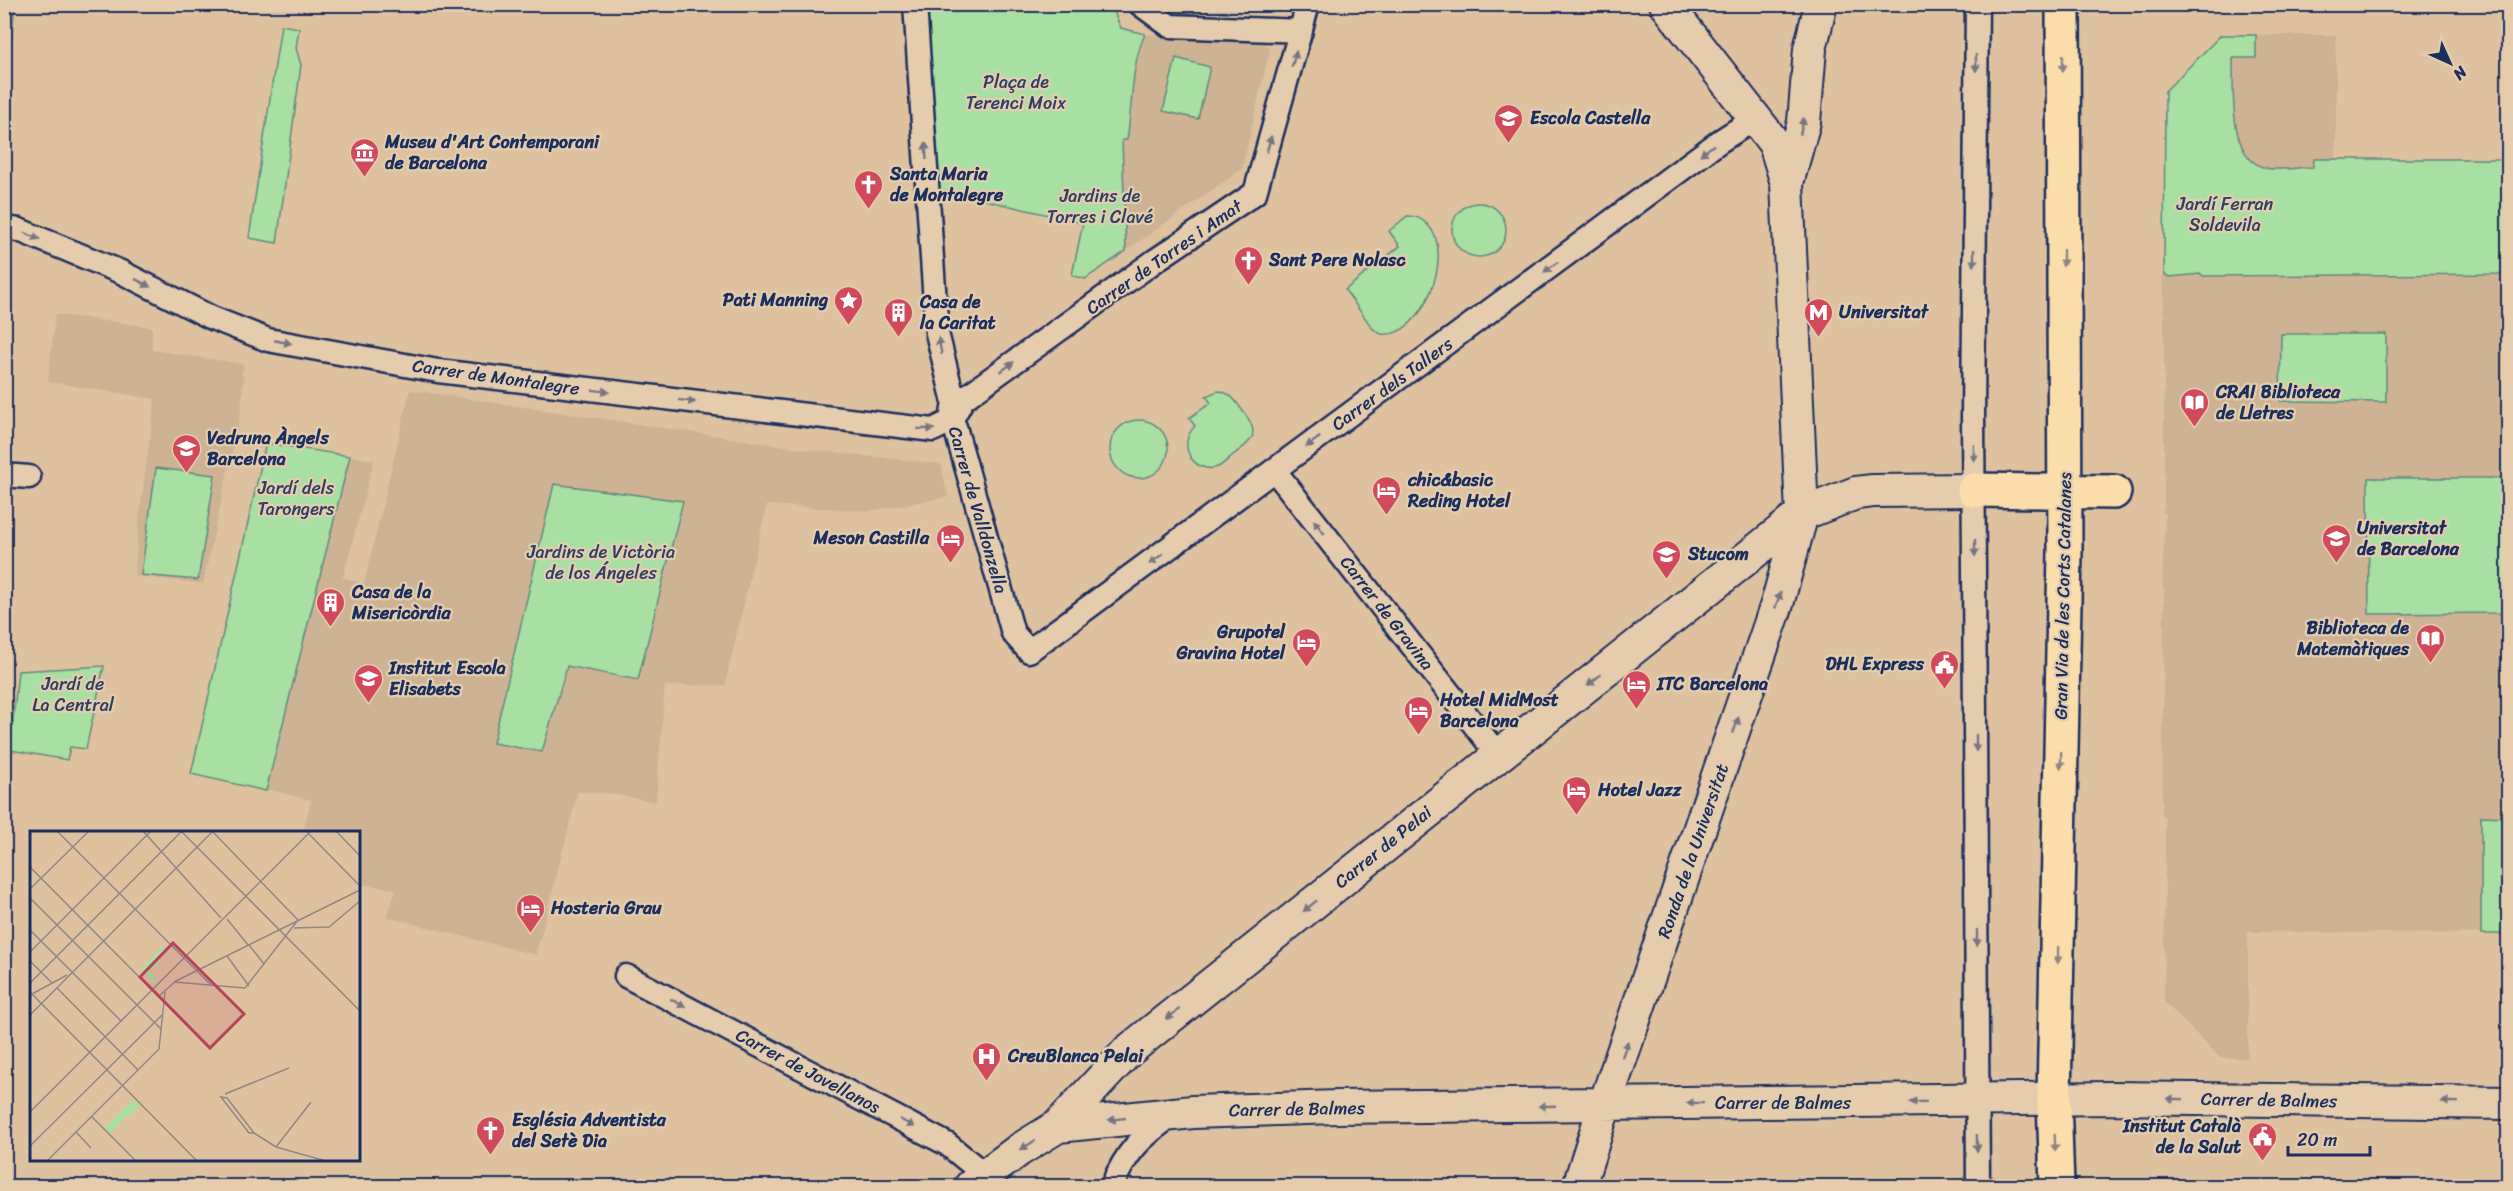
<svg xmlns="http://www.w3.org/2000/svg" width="2513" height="1191" font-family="Sriracha,sans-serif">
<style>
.built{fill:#cdb394;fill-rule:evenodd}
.green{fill:#a8dfa2;stroke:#628780;stroke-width:1.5}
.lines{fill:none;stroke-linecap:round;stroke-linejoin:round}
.street-casing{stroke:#1b2f5e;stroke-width:27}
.secondary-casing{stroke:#1b2f5e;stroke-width:36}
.primary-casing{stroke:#1b2f5e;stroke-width:38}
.street{stroke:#e5ccad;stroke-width:22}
.secondary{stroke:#e5ccad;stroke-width:32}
.primary{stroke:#fbddab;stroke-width:33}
.oneway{fill:#767682}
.oneway2{fill:#8b8684}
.labels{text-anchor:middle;stroke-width:4.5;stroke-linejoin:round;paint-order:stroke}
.park-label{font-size:18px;fill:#294165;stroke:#e5ccad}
.poi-label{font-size:18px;font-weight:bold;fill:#1b2f5e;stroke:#e5ccad;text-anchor:start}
.street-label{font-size:18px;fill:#1b2f5e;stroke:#e5ccad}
.inset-road{fill:none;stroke:#908786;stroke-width:1.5}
.view{fill:#b6455b;fill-opacity:0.15;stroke:#b6455b;stroke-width:3}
.inset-edge{fill:none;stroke:#1b2f5e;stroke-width:3}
</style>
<rect width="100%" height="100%" fill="#dec2a0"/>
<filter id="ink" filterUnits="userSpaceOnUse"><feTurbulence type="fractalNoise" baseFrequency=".0167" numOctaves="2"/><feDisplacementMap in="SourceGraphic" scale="12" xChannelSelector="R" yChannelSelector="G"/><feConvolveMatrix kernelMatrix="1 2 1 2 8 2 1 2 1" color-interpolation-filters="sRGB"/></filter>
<g filter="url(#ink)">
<!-- built -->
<path class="built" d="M1145,34L1260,40L1270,49L1242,169L1126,251L1122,140H1127L1132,111L1130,89Z
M2221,35H2336V159H2508V934L2248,932V1058H2220L2164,1002L2165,820L2162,815L2164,590L2162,586L2165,514L2162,512L2164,506V316L2162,311L2164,309L2162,277L2164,274L2165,91Z
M55,314L152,327V350L244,364L241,375L244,376L241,411L203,584L134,576L139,518L155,399L48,382Z
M410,390L811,450L941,464L948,497L870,511L767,505L725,685L665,686L656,802L605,793L578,792L536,955L387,917L396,889L359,884L358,832H303L311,800L265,789L350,456L374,460L343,578L360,582L363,588ZM643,658L638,680L567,666Z"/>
<!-- green -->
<path class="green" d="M5,4L15,5L5,100L4,5Z
M922,5H1111L1121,28L1145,34C1130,67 1133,105 1127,140H1122L1126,251L1085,279L1072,275L1083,223L937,189Z
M281,25L299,28L296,48L301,65L277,243L249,238Z
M2221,35H2256V58H2233C2234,89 2227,159 2266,168C2277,171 2301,167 2313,167L2314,159H2508V274L2203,276L2201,274L2169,277L2164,274L2165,91Z
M1176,58L1210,67L1198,119L1163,111Z
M1452 230a27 27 0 1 1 54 0a27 27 0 1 1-54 0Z
M1407,216C1416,216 1421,218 1428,225C1456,254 1422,340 1381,334L1373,329L1345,290L1400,246L1389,231Z
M2281,334H2386V402L2280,401Z
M1218,391C1232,392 1238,405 1245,414C1261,435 1251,442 1233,455C1229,458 1223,465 1218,467C1195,475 1175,446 1195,426L1189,418L1211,403L1206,396Z
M1110 449a29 29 0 1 1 58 0a29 29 0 1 1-58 0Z
M266,443L350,456L266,791L191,774Z
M156,468L215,475L198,580L141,575Z
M2368,478H2503L2508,480V613L2369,614Z
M554,484L683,501L638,680L567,666L542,752L493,743Z
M104,666L86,749L70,747L67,760L10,750L18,671Z
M2481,816L2508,817V934H2481Z"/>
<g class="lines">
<defs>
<path id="street" d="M915,4L937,333L954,402L951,421L955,427L1013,633L1029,651L1720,141L1756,118
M1140,4L1170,26L1301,31
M1977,4L1973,416L1978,1186
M4,228L19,230L121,272L212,318L268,340L438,371L933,430L951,421L963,399L1156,260L1255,193L1308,4
M1275,471L1498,755
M4,475L29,477
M626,976L947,1144L985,1175
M1112,1186C1126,1152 1141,1137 1171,1116"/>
<path id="secondary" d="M1666,4L1775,144L1787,183
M1058,1126L1193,1112L1337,1107L2112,1098L2508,1103
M971,1186L1019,1150L1058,1126L1128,1051L1149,1034L1802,514L1856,493L1873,491L1974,490
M1579,1186L1605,1104L1777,604L1802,514L1787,183L1804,122L1810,49L1821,4"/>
<path id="primary" d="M1974,490L2114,492
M2057,1186L2054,1099L2065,552L2063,4"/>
</defs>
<!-- street casing -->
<use href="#street" class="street-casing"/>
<!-- secondary casing -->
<use href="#secondary" class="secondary-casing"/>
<!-- primary casing -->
<use href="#primary" class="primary-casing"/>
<!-- street -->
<use href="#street" class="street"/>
<!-- secondary -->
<use href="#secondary" class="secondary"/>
<!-- primary -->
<use href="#primary" class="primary"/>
</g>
<!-- one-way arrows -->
<defs><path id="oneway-solid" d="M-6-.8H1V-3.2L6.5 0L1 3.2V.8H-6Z" transform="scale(1.5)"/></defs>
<g class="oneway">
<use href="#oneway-solid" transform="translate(1294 59) rotate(-74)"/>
<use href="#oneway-solid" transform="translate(1976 63) rotate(90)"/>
<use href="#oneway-solid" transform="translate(1802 126) rotate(-78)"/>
<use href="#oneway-solid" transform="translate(1269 144) rotate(-74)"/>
<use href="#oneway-solid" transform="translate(1707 150) rotate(143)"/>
<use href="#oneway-solid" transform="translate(926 151) rotate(-93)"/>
<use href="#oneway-solid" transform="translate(32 236) rotate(23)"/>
<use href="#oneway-solid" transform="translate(1974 258) rotate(90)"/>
<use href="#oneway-solid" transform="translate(1551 267) rotate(144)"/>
<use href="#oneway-solid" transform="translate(143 283) rotate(27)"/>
<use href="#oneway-solid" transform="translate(283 342) rotate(11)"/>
<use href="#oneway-solid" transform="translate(940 346) rotate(-101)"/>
<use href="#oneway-solid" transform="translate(1007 367) rotate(-36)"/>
<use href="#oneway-solid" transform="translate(601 391) rotate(7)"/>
<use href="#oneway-solid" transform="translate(687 401) rotate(7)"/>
<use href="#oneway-solid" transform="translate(926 429) rotate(1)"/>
<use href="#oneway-solid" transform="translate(1313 442) rotate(144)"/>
<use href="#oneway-solid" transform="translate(1974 453) rotate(89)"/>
<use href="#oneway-solid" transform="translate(1319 527) rotate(-128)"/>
<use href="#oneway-solid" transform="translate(1975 548) rotate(90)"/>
<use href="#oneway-solid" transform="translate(1156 559) rotate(144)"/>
<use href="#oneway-solid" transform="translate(1778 600) rotate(-71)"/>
<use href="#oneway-solid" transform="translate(1594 680) rotate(141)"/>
<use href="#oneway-solid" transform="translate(1736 725) rotate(-71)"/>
<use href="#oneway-solid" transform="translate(1976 743) rotate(90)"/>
<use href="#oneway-solid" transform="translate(1310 906) rotate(141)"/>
<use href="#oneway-solid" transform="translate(1977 938) rotate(90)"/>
<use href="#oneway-solid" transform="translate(678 1003) rotate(28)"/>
<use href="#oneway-solid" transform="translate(1173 1014) rotate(142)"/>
<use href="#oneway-solid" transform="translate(1625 1049) rotate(-70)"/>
<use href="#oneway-solid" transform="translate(2175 1099) rotate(-179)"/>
<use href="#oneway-solid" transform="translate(1918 1102) rotate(179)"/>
<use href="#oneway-solid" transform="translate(2450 1102) rotate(-179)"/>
<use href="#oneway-solid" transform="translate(1695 1103) rotate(-180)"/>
<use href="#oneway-solid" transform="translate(1547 1106) rotate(178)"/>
<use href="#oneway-solid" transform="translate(1117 1119) rotate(174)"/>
<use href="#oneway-solid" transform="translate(907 1123) rotate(28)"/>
<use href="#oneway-solid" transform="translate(1977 1143) rotate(89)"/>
<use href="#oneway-solid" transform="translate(1028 1145) rotate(148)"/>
</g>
<g class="oneway2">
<use href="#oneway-solid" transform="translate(2063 63) rotate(90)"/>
<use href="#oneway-solid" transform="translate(2063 258) rotate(90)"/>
<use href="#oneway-solid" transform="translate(2061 760) rotate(91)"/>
<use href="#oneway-solid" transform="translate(2058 955) rotate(91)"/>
<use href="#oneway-solid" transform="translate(2055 1143) rotate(88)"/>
</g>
</g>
<!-- icons -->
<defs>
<symbol id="school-pin" viewBox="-11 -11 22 30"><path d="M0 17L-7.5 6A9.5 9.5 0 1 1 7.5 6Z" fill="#d1495b" stroke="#e5ccad"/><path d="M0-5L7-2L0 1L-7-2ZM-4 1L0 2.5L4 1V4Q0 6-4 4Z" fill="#fff"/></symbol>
<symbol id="museum-pin" viewBox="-11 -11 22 30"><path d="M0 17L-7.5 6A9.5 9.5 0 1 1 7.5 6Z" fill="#d1495b" stroke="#e5ccad"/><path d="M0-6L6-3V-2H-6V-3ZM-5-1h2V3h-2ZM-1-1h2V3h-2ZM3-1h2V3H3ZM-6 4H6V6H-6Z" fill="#fff"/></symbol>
<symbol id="church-pin" viewBox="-11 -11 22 30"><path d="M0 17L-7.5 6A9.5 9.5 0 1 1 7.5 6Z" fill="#d1495b" stroke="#e5ccad"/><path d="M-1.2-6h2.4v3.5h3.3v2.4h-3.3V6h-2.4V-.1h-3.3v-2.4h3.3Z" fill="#fff"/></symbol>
<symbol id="sight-pin" viewBox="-11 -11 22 30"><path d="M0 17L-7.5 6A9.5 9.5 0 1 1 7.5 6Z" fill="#d1495b" stroke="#e5ccad"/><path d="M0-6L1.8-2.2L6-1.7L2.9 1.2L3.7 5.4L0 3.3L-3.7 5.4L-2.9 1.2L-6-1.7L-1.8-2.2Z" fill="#fff"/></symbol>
<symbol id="building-pin" viewBox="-11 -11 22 30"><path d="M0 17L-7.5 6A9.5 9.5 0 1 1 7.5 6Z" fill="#d1495b" stroke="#e5ccad"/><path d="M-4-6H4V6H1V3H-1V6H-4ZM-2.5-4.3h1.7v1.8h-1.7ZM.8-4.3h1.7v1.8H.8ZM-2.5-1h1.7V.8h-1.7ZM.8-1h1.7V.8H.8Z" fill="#fff"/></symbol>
<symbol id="metro-pin" viewBox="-11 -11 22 30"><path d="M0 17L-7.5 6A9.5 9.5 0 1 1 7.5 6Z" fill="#d1495b" stroke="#e5ccad"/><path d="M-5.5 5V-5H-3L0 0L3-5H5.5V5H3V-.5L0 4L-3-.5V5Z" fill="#fff"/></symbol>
<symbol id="library-pin" viewBox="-11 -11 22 30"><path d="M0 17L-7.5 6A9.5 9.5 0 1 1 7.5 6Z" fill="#d1495b" stroke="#e5ccad"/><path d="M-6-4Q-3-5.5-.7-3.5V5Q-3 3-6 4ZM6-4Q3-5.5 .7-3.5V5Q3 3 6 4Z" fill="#fff"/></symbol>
<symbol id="hotel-pin" viewBox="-11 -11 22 30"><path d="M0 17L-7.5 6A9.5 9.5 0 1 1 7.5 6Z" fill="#d1495b" stroke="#e5ccad"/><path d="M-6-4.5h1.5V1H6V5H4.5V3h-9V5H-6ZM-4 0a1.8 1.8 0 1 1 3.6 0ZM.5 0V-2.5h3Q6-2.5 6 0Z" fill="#fff"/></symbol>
<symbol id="university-pin" viewBox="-11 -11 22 30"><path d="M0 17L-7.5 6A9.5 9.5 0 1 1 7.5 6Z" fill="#d1495b" stroke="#e5ccad"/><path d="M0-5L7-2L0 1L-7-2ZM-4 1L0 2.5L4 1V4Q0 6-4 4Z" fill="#fff"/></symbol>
<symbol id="civic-pin" viewBox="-11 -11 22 30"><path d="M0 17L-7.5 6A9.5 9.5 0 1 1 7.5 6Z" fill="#d1495b" stroke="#e5ccad"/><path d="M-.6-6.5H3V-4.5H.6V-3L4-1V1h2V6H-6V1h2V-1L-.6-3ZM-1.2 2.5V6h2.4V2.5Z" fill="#fff"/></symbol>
<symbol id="hospital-pin" viewBox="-11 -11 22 30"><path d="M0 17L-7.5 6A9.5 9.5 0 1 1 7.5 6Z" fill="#d1495b" stroke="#e5ccad"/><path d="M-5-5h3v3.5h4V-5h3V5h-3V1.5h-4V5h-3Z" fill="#fff"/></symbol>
</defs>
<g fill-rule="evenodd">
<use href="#school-pin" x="1492" y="102" width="33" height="45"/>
<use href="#museum-pin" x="348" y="136" width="33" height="45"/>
<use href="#church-pin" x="852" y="168" width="33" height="45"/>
<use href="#church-pin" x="1232" y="244" width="33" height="45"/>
<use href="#sight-pin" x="832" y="284" width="33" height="45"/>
<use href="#building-pin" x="882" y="296" width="33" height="45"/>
<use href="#metro-pin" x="1802" y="296" width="33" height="45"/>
<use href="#library-pin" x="2178" y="386" width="33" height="45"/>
<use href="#school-pin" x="170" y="432" width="33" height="45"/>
<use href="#hotel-pin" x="1370" y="474" width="33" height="45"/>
<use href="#hotel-pin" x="934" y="522" width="33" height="45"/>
<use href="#university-pin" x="2320" y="522" width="33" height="45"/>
<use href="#school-pin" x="1650" y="538" width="33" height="45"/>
<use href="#building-pin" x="314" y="586" width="33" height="45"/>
<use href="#library-pin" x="2414" y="622" width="33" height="45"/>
<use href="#hotel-pin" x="1290" y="626" width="33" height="45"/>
<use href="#civic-pin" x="1928" y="648" width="33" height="45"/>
<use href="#school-pin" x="352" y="662" width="33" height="45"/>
<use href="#hotel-pin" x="1620" y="668" width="33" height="45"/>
<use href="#hotel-pin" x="1402" y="694" width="33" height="45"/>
<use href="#hotel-pin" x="1560" y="774" width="33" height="45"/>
<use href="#hotel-pin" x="514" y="892" width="33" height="45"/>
<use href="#hospital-pin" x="970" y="1040" width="33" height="45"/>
<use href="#church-pin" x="474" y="1114" width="33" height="45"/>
<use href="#civic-pin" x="2246" y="1120" width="33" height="45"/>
</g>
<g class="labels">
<!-- park labels -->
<g class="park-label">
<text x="1016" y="88">Plaça de<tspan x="1016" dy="21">Terenci Moix</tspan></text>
<text x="1100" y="202">Jardins de<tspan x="1100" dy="21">Torres i Clavé</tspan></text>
<text x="2225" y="210">Jardí Ferran<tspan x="2225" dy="21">Soldevila</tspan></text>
<text x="296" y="494">Jardí dels<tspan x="296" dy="21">Tarongers</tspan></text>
<text x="601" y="558">Jardins de Victòria<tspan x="601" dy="21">de los Ángeles</tspan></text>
<text x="73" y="690">Jardí de<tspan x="73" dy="21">La Central</tspan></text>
</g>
<!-- poi labels -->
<g class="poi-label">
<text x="1530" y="124">Escola Castella</text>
<text x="385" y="148">Museu d'Art Contemporani<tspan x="385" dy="21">de Barcelona</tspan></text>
<text x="890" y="180">Santa Maria<tspan x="890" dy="21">de Montalegre</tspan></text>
<text x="1269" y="266">Sant Pere Nolasc</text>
<text x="828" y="306" text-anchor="end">Pati Manning</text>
<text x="920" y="308">Casa de<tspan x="920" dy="21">la Caritat</tspan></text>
<text x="1839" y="318">Universitat</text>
<text x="2216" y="398">CRAI Biblioteca<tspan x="2216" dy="21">de Lletres</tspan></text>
<text x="207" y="444">Vedruna Àngels<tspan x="207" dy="21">Barcelona</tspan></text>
<text x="1408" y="486">chic&amp;basic<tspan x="1408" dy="21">Reding Hotel</tspan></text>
<text x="2357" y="534">Universitat<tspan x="2357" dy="21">de Barcelona</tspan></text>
<text x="929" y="544" text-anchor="end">Meson Castilla</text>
<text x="1688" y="560">Stucom</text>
<text x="352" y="598">Casa de la<tspan x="352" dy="21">Misericòrdia</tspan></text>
<text x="2409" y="634" text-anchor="end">Biblioteca de<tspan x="2409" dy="21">Matemàtiques</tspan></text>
<text x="1285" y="638" text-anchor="end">Grupotel<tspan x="1285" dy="21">Gravina Hotel</tspan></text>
<text x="1924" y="670" text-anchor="end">DHL Express</text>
<text x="389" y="674">Institut Escola<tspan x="389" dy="21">Elisabets</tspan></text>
<text x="1657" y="690">ITC Barcelona</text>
<text x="1440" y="706">Hotel MidMost<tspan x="1440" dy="21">Barcelona</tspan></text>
<text x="1598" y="796">Hotel Jazz</text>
<text x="551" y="914">Hosteria Grau</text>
<text x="1008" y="1062">CreuBlanca Pelai</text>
<text x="512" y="1126">Església Adventista<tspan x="512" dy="21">del Setè Dia</tspan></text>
<text x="2241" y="1132" text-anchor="end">Institut Català<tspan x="2241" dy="21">de la Salut</tspan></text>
</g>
<!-- street labels -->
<g class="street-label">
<text transform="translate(1164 257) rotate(-35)" y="6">Carrer de Torres i Amat</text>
<text transform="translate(496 377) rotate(8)" y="6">Carrer de Montalegre</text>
<text transform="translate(1392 384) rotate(-36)" y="6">Carrer dels Tallers</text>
<text transform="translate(978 510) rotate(74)" y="6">Carrer de Valldonzella</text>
<text transform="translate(2063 596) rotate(-89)" y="6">Gran Via de les Corts Catalanes</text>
<text transform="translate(1387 613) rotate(52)" y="6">Carrer de Gravina</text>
<text transform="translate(1383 847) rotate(-39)" y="6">Carrer de Pelai</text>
<text transform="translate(1693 851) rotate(-71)" y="6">Ronda de la Universitat</text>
<text transform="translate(808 1071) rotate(28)" y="6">Carrer de Jovellanos</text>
<text transform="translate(2269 1100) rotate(1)" y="6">Carrer de Balmes</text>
<text x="1783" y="1109">Carrer de Balmes</text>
<text transform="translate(1297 1109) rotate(-1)" y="6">Carrer de Balmes</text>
</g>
</g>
<!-- overview -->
<g transform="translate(30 831)">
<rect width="330" height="330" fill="#dec2a0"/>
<path d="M132,116L137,120L127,128L131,133L118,138L127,148L119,153L121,148L111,138ZM103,269L109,275L106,281L97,284L81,302L75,297Z" fill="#a8dfa2"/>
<path class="inset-road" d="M27,0L182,155M113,0L191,87M151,0L330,180M276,0L330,55M306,0L330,25M0,36L133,170M0,58L59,0M0,67L131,198M197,88L218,114M264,97L299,96L330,70M0,99L91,190M173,108L197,84M219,114L234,133M0,121L121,0M197,125L219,155M0,130L22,152M144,151L215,157L268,89L182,0M0,152L152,0M27,157L108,239M0,161L167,330M2,163L37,144M129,165L146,150L330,59M0,184L183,0M195,263L259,237M191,266L197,267L224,302H219ZM0,281L281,0M61,285L106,330M46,301L61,317M224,302L246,316M0,315L132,184M246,316L281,271M246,316L296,330M17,330L129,218L135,161"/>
<path class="view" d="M143,112L214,183L180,217L110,146Z"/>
<rect width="330" height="330" class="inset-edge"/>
</g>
<!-- margin -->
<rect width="2513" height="1191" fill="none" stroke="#e5ccad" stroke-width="24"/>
<rect x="12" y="12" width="2489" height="1167" fill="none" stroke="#1b2f5e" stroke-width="2" filter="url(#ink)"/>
<!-- north arrow -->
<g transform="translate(2450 63) rotate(135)" stroke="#e5ccad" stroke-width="4.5" paint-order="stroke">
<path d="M0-4.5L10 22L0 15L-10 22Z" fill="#1b2f5e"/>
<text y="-9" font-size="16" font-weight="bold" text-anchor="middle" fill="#1b2f5e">N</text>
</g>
<!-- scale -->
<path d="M2288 1146v9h82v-9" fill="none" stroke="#1b2f5e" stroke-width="3"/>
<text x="2297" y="1146" font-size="18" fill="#1b2f5e" stroke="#e5ccad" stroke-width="4.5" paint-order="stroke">20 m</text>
</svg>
